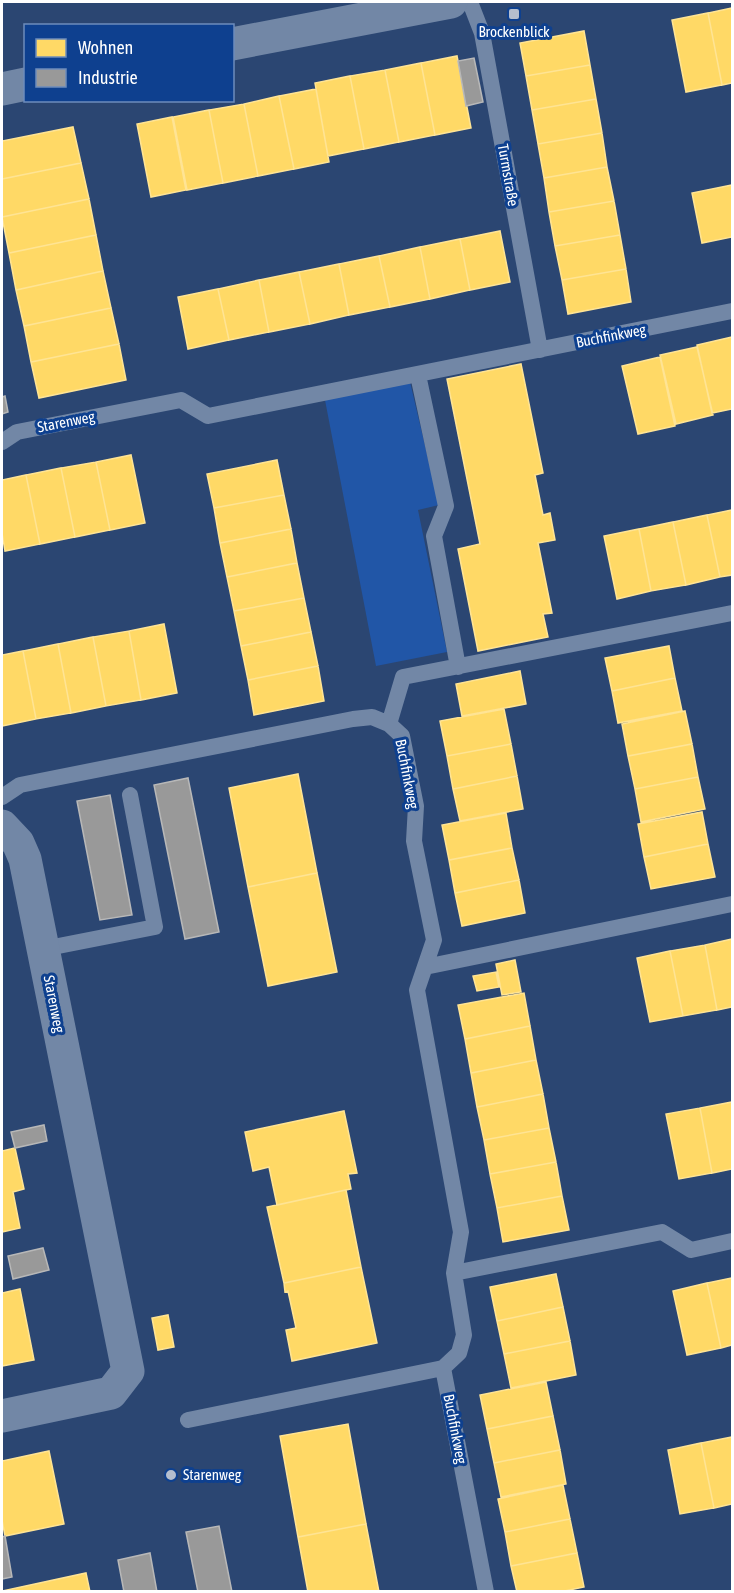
<svg xmlns="http://www.w3.org/2000/svg" width="734" height="1593" font-family="'Asap Condensed',sans-serif">
<style>
.green{fill:#2156a7}
.homes{fill:#ffd966;stroke:#ffe494;stroke-width:1.5}
.industry{fill:#999;stroke:#b8b8b8;stroke-width:1.5}
.lines{fill:none;stroke-linecap:round;stroke-linejoin:round}
.lane{stroke:#7287a6;stroke-width:16}
.street{stroke:#7287a6;stroke-width:33}
.poi-dot{fill:#b5bece;stroke:#0e408f;stroke-width:2}
.labels{text-anchor:middle;stroke-width:6;stroke-linejoin:round;paint-order:stroke}
.poi-label{font-size:15px;fill:#fff;stroke:#0e408f}
.street-label{font-size:15px;fill:#fff;stroke:#0e408f}
</style>
<rect width="100%" height="100%" fill="#2b4672"/>
<!-- green -->
<path class="green" d="M410,382L439,505L418,510L447,652L376,666L325,400Z"/>
<!-- homes -->
<path class="homes" d="M732,8V83L722,85L708,13Z
M708,13L722,85L686,92L672,20Z
M584,31L590,65L526,76L520,43Z
M457,56L471,128L435,135L421,63Z
M421,63L435,135L399,142L385,70Z
M590,65L596,99L532,110L526,76Z
M385,70L399,142L364,149L350,76Z
M350,76L364,149L328,156L315,83Z
M316,89L329,162L294,169L279,96Z
M279,96L294,169L258,176L244,104Z
M596,99L602,133L538,144L532,110Z
M244,104L258,176L223,183L209,110Z
M209,110L223,183L187,190L173,117Z
M172,117L186,190L151,197L137,124Z
M73,127L81,163L2,179V141Z
M602,133L607,167L544,178L538,144Z
M81,163L89,199L2,217V179Z
M607,167L614,201L549,212L544,178Z
M732,185V237L702,243L692,193Z
M89,199L96,235L9,253L2,217Z
M614,201L620,235L555,246L549,212Z
M500,231L510,282L470,290L460,239Z
M96,235L103,271L16,290L9,253Z
M620,235L626,269L562,280L555,246Z
M460,239L470,290L430,299L420,247Z
M420,247L430,299L390,307L379,256Z
M379,256L390,307L349,315L339,264Z
M339,264L349,315L310,324L299,272Z
M626,269L631,302L568,314L562,280Z
M103,271L111,308L24,326L16,290Z
M299,272L310,324L269,332L259,280Z
M259,280L269,332L229,340L218,289Z
M218,289L229,340L188,349L178,297Z
M111,308L119,344L31,362L24,326Z
M732,337V409L712,413L697,345Z
M119,344L126,380L39,398L31,362Z
M697,347L713,415L676,424L660,355Z
M660,357L675,426L638,434L622,366Z
M521,364L543,473L535,475L543,515L550,513L555,540L538,543L552,613L543,614L548,637L478,651L458,549L480,544L447,379Z
M131,455L145,523L110,530L96,462Z
M277,460L284,495L214,508L207,474Z
M96,462L110,530L75,537L61,468Z
M61,468L75,537L40,544L26,475Z
M26,475L40,544L5,551L2,533V480Z
M284,495L291,529L220,543L214,508Z
M732,510V575L720,577L707,515Z
M707,515L720,577L686,585L673,522Z
M673,522L686,585L651,591L639,529Z
M291,529L297,563L227,577L220,543Z
M639,529L651,591L617,599L604,536Z
M297,563L304,598L234,611L227,577Z
M304,598L311,632L241,646L234,611Z
M164,624L177,693L141,700L129,631Z
M129,631L141,700L106,706L93,637Z
M311,632L318,666L248,680L241,646Z
M93,637L106,706L71,713L58,644Z
M58,644L71,713L36,719L23,651Z
M669,646L675,678L612,691L605,658Z
M23,651L36,719L2,726V655Z
M318,666L324,701L254,715L248,680Z
M520,671L526,704L462,716L456,684Z
M675,678L682,711L618,723L612,691Z
M504,709L511,744L447,756L440,721Z
M685,711L692,744L628,756L622,724Z
M511,744L517,776L453,789L447,756Z
M692,744L698,777L635,789L628,756Z
M298,774L317,873L248,887L229,788Z
M517,776L523,809L460,821L453,789Z
M698,777L705,809L641,822L635,789Z
M702,812L708,844L644,857L638,824Z
M506,813L512,848L449,860L442,825Z
M708,844L715,877L651,889L644,857Z
M512,848L519,880L455,893L449,860Z
M317,873L337,972L268,986L248,887Z
M519,880L525,913L462,926L455,893Z
M732,939V1007L717,1010L705,945Z
M705,945L717,1010L683,1016L670,951Z
M670,951L683,1016L650,1022L637,958Z
M515,960L521,992L502,995L496,964Z
M496,972L499,987L477,991L473,976Z
M524,993L530,1026L465,1039L458,1005Z
M530,1026L536,1060L471,1073L465,1039Z
M536,1060L543,1094L477,1107L471,1073Z
M543,1094L549,1128L484,1140L477,1107Z
M732,1102V1169L712,1173L700,1108Z
M700,1108L712,1173L679,1179L666,1114Z
M344,1111L357,1173L348,1174L351,1189L277,1205L269,1167L253,1171L245,1132Z
M549,1128L556,1162L490,1174L484,1140Z
M15,1148L24,1189L13,1192L20,1228L2,1232V1151Z
M556,1162L562,1196L497,1208L490,1174Z
M346,1190L361,1267L284,1283L267,1207Z
M562,1196L569,1230L503,1242L497,1208Z
M361,1267L377,1343L292,1361L286,1330L296,1328L288,1291L285,1292L284,1283Z
M556,1274L563,1307L497,1321L490,1287Z
M732,1278V1345L721,1348L707,1283Z
M707,1283L721,1348L687,1355L673,1291Z
M20,1289L34,1360L2,1366V1293Z
M563,1307L570,1341L504,1354L497,1321Z
M168,1315L174,1347L158,1350L152,1318Z
M570,1341L576,1375L511,1388L504,1354Z
M546,1382L553,1416L487,1429L480,1395Z
M553,1416L560,1450L494,1463L487,1429Z
M348,1424L366,1524L298,1537L280,1436Z
M732,1437V1504L714,1508L701,1443Z
M701,1443L714,1508L680,1514L668,1450Z
M560,1450L566,1484L501,1497L494,1463Z
M49,1451L64,1524L5,1536L2,1520V1461Z
M563,1485L570,1519L505,1532L498,1499Z
M570,1519L577,1553L511,1566L505,1532Z
M366,1524L379,1592H308L298,1537Z
M577,1553L584,1587L560,1592H517L511,1566Z
M86,1573L90,1592H2V1591Z"/>
<!-- industry -->
<path class="industry" d="M474,58L483,102L466,106L458,61Z
M5,396L8,412L2,414V397Z
M188,778L219,932L185,939L154,785Z
M110,795L132,915L100,920L77,801Z
M44,1125L47,1141L15,1148L11,1132Z
M43,1248L49,1270L13,1279L8,1256Z
M219,1526L232,1592H198L186,1532Z
M5,1536L12,1577L2,1579V1537Z
M150,1553L157,1592H124L118,1560Z"/>
<g class="lines">
<!-- lane -->
<path class="lane" d="M470,2L482,33L540,350
M418,375L446,506L434,536L458,667
M2,442L17,432L181,400L208,416L732,311
M389,724L403,677L732,613
M2,797L20,785L353,719L372,717L389,724L402,736L416,806L414,841L434,940L417,990L461,1232L454,1273L464,1335L459,1353L443,1368
M43,949L155,927L130,795
M425,967L732,904
M454,1273L662,1232L691,1250L732,1241
M443,1368L486,1592
M188,1420L443,1368"/>
<!-- street -->
<path class="street" d="M232,44L451,2
M2,89L26,84
M2,826L18,843L25,859L128,1371L111,1393L2,1416"/>
</g>
<!-- markers -->
<g class="poi-dot">
<rect x="508" y="8" width="12" height="12" rx="3"/>
<circle cx="171" cy="1475" r="6"/>
</g>
<g class="labels">
<!-- poi labels -->
<g class="poi-label">
<text x="514" y="37">Brockenblick</text>
<text x="183" y="1480" text-anchor="start">Starenweg</text>
</g>
<!-- street labels -->
<g class="street-label">
<text transform="translate(508 175) rotate(80)" y="5">Turmstraße</text>
<text transform="translate(611 336) rotate(-11)" y="5">Buchfinkweg</text>
<text transform="translate(66 422) rotate(-11)" y="5">Starenweg</text>
<text transform="translate(407 774) rotate(79)" y="5">Buchfinkweg</text>
<text transform="translate(54 1004) rotate(79)" y="5">Starenweg</text>
<text transform="translate(455 1429) rotate(79)" y="5">Buchfinkweg</text>
</g>
</g>
<!-- border -->
<rect width="734" height="1593" fill="none" stroke="#ffffff" stroke-width="6"/>
<!-- legend -->
<rect x="24" y="24" width="210" height="78" fill="#0e408f" stroke="#6e8cbc" stroke-width="1.5"/>
<rect x="36" y="39" width="30" height="18" fill="#ffd966" stroke="#6e8cbc" stroke-width="1.5"/>
<text x="78" y="54" font-size="18" fill="#ffffff">Wohnen</text>
<rect x="36" y="69" width="30" height="18" fill="#999999" stroke="#6e8cbc" stroke-width="1.5"/>
<text x="78" y="84" font-size="18" fill="#ffffff">Industrie</text>
</svg>
